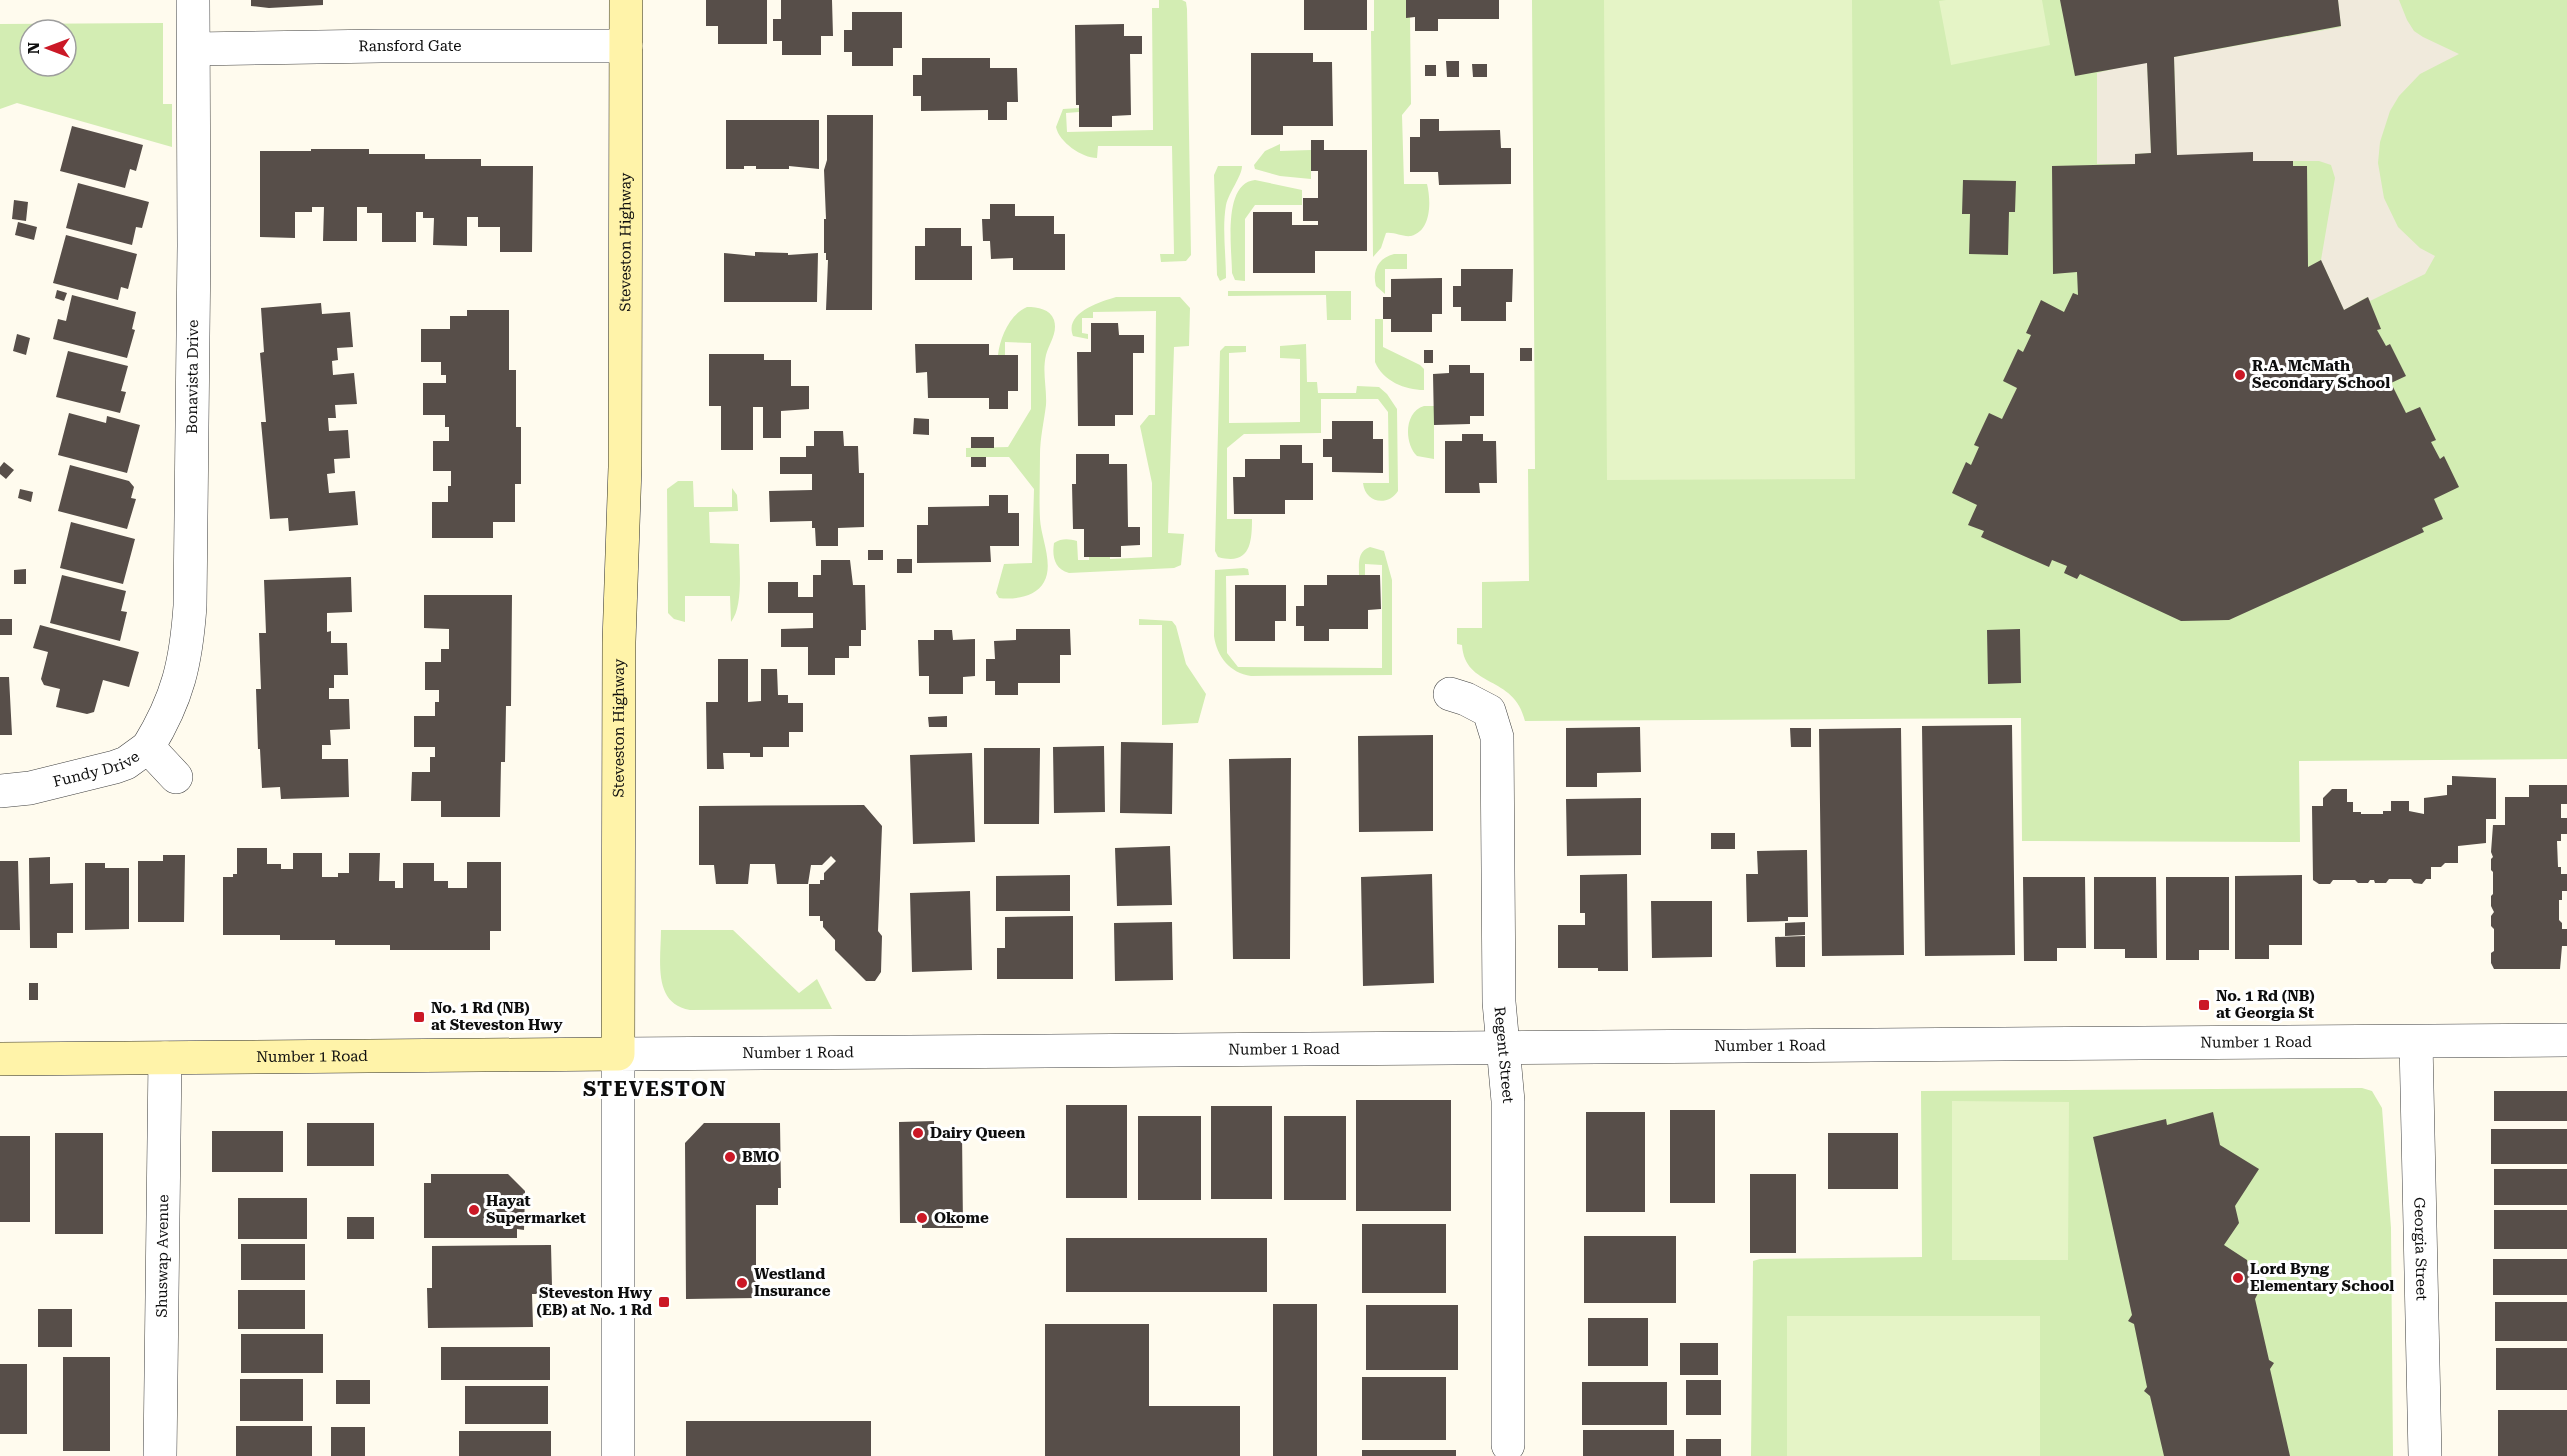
<svg xmlns="http://www.w3.org/2000/svg" width="2567" height="1456" font-family="'Roboto Serif',serif">
<style>
.green{fill:#d3edb3;fill-rule:evenodd}
.pitch{fill:#e5f4c6}
.plaza{fill:#f0eadc}
.building{fill:#574e49}
.lines{fill:none;stroke-linecap:round;stroke-linejoin:round}
.minor-casing{stroke:#404040;stroke-width:34}
.tertiary-casing{stroke:#404040;stroke-width:34}
.secondary-casing{stroke:#2f2f2f;stroke-width:34}
.minor{stroke:#fff;stroke-width:33}
.tertiary{stroke:#fff;stroke-width:33}
.secondary{stroke:#fff3a9;stroke-width:33}
.poi-dot{fill:#cb1826;stroke:#fff;stroke-width:2}
.labels{text-anchor:middle;stroke-width:6;stroke-linejoin:round;paint-order:stroke}
.street-label{font-size:15px;fill:#0d0d0d;stroke:#fff}
.poi-label{font-size:15px;font-weight:bold;fill:#0d0d0d;stroke:#fff;text-anchor:start}
.district-label{font-size:21px;font-weight:bold;letter-spacing:1.5px;fill:#0d0d0d;stroke:#fff}
</style>
<rect width="100%" height="100%" fill="#fffbee"/>
<!-- green -->
<path class="green" d="M1159,0H1182L1186,2L1187,9L1191,255L1186,261L1161,262L1160,254H1174L1172,146H1098L1097,158C1082,158 1059,142 1056,127L1063,109L1079,108V112L1066,113L1067,132L1153,130L1152,8H1159Z
M1374,0H1406V17H1410L1411,104L1402,115L1404,184H1427C1431,200 1432,231 1411,236C1402,237 1395,232 1386,233L1381,248L1373,257L1371,31H1374Z
M1532,0H2567V759L2299,761L2300,842L2022,841L2021,718L1525,721C1514,674 1465,689 1462,645L1457,644V628H1482V582L1529,581L1528,469H1535Z
M163,23V104H172V147L17,103L0,109V24ZM30,30H66V66H30Z
M1280,144V151L1311,150V179L1280,176L1255,169L1254,165L1265,151Z
M1218,166H1242C1242,176 1229,192 1226,205C1222,228 1226,255 1226,278L1220,281L1217,275L1214,175Z
M1255,180L1302,190V205H1255L1245,219V281L1235,280L1232,273C1232,250 1222,183 1255,180Z
M1394,254H1407V269H1385V294L1376,286C1372,271 1378,258 1394,254Z
M1228,291H1351V320H1327L1326,295L1228,296Z
M1116,297H1180L1190,308L1189,346L1174,347L1168,533L1184,534L1181,565L1174,568L1069,573C1054,569 1052,556 1054,543C1062,538 1069,539 1077,541L1078,560H1089V557H1110V559L1152,557V483L1140,426L1149,415H1155L1156,311L1093,312V318H1082V333L1088,334V339L1073,336C1064,313 1099,302 1116,297Z
M1027,307C1038,307 1050,309 1054,320C1058,333 1049,343 1046,355C1042,372 1047,388 1046,405C1044,422 1040,438 1040,455C1040,476 1039,498 1040,519C1041,538 1054,564 1044,582C1036,597 1014,600 999,598L996,593L1004,564L1032,563L1034,489L1009,457H966V448L1008,447L1031,409V343L1005,342V355H998C1000,337 1010,314 1027,307Z
M1375,319H1383V347L1420,365L1424,369V390C1405,390 1383,381 1375,362Z
M1306,344L1307,382H1317L1318,393H1356L1357,386L1379,387L1387,394L1397,409L1398,491C1388,507 1365,503 1363,483H1389L1388,412L1378,399H1321V433L1244,434L1227,448V519H1252C1252,543 1250,566 1218,557L1215,551L1220,351L1225,346H1246V352L1229,353V423L1300,422V359L1280,358V346Z
M1424,406H1434V459L1417,456C1404,443 1404,412 1424,406Z
M678,481H693L694,507H732V488L737,495L738,511L709,512L710,543L739,544C739,564 744,606 731,622L730,596H685V622L674,619L668,613L667,489Z
M1370,547L1384,551L1392,580V675L1251,676C1230,673 1217,657 1214,636L1215,570L1244,568L1248,569L1249,575L1226,576L1227,653L1238,667L1382,668V565L1365,564V575H1359C1359,564 1357,551 1370,547Z
M1139,619L1172,621L1176,626L1186,664L1206,694L1198,723L1162,725V625H1139Z
M661,930H733L799,993L817,979L832,1009L690,1010C652,1004 661,959 661,930Z
M2362,1088L2372,1091L2382,1108L2391,1228L2393,1456H1751L1753,1261L1760,1259L1922,1257L1921,1091Z"/>
<!-- pitch -->
<path class="pitch" d="M1604,0H1852L1855,479L1607,480Z
M1946,0H2042L2050,45L1951,65L1939,1Z
M1952,1101L2069,1102L2068,1260H1952Z
M1787,1316H2040V1456H1787Z"/>
<!-- plaza -->
<path class="plaza" d="M2338,0H2399L2407,20L2414,31L2423,37L2459,54L2420,74L2399,96L2390,111L2380,142L2378,163L2384,198L2398,227L2420,248L2435,256L2425,274L2370,301L2367,297L2344,310L2321,260L2335,178L2331,165L2319,161H2253L2177,155L2174,57L2341,27Z
M2147,61L2151,153L2135,154V164H2097V73Z"/>
<!-- building -->
<path class="building" d="M251,0H323V5L269,8L251,6Z
M706,0H767V44H718V26H706Z
M781,0H832L833,36H821V55H782V41H773V19H781Z
M1304,0H1367V30H1304Z
M1406,0H1499V19H1438V31H1415V17L1406,18Z
M2060,0H2338L2341,26L2174,57L2177,155L2253,152V161H2293V166H2307L2308,267L2321,260L2344,310L2368,297L2381,329L2377,330L2386,346L2390,344L2406,376L2391,383L2406,413L2420,407L2436,440L2431,442L2440,459L2444,456L2459,487L2434,499L2443,519L2422,528L2424,532L2229,620L2181,621L2080,574L2077,579L2064,573L2067,566L2052,560L2049,567L1981,537L1984,531L1968,525L1977,505L1952,493L1966,462L1971,465L1979,447L1974,445L1989,413L2002,419L2017,388L2003,381L2018,349L2023,352L2031,335L2026,333L2041,300L2064,312L2073,293L2078,295L2077,272L2053,274L2052,166L2135,164V154L2151,153L2147,63L2075,76Z
M852,12H902V48H893V66H852V52H844V30H852Z
M1124,24V36H1142V54H1130L1131,115L1112,116V127H1079V105H1076L1075,25Z
M1251,53H1313V62H1332L1333,126H1283V135H1251Z
M922,58H990V68H1017L1018,102H1007V120H988V110L921,111V96H913V75H922Z
M1446,61H1459V77H1447Z
M1472,64H1487V77H1473Z
M1425,65H1436V76H1425Z
M827,115H873L872,310H826L828,260H826V253H824V219H826L824,170L827,160Z
M1420,119H1439V131L1500,130L1501,148H1511V184L1439,185L1438,172H1410V137H1420Z
M726,120H819V169L789,166V169H756V166H744V169H726Z
M72,126L143,145L136,171L130,169L125,188L60,171Z
M1311,140H1324V150H1367V251H1315V273H1253V212H1292V225H1318V221H1303V198H1318V171H1311Z
M311,149H369V154H425V159H481V166H533L532,252H500V227H478V217H467V246L433,245L434,218H423V212H416V242H382V213H367V207H357V241H323L324,207H312V212H295V238L260,237V151H311Z
M1963,180L2016,181L2015,212H2009L2008,255L1969,254L1970,214H1962Z
M78,183L149,202L142,228L136,227L132,245L66,228Z
M14,200L28,202L26,221L12,219Z
M990,204H1015V216H1054V234H1065V270H1013V258L991,259L990,241H983L982,219H990Z
M18,222L37,227L34,240L15,235Z
M925,228H961V246H972V280H915V246H925Z
M66,235L137,254L128,289L121,287L118,300L53,283Z
M755,252L788,253V255L818,253L817,302H724V253L755,256Z
M1461,269H1513L1512,302H1506V321H1461V307H1453V286H1461Z
M1442,278V314H1432V332H1391V319H1383V297H1391V279Z
M57,290L67,293L64,301L55,298Z
M72,295L136,312L132,329L135,330L127,358L53,339L58,319L66,321Z
M321,303L322,314L350,312L353,347L337,348L338,360L332,361L333,375L354,373L357,404L335,405L336,418H328L329,431L348,430L350,458L334,459L335,473L327,474L329,493L355,491L358,525L289,531L288,518L270,519L261,422H266L260,353L264,352L261,308Z
M467,310H509V370H516V427H521V484H515V522H493V538H432V502H448V486H451V471H433V441H449V427H445V415H423V383H446V375H441V362H421V329H450V316H467Z
M1091,323H1118L1119,335H1144V353H1133V415H1115V426H1078L1077,352H1091Z
M17,334L30,338L26,355L13,351Z
M915,344H989V355H1018V391H1008V409H989V398H928L927,372L916,373Z
M1520,348H1532V361H1520Z
M1424,350H1433V363H1424Z
M68,351L128,366L121,391L126,392L120,413L56,397Z
M709,354H764V360H791V386H809V409L781,411V438H763V407H753V450H721V406H709Z
M1449,365H1470V373H1484V416H1470V424L1434,425L1433,374L1449,373Z
M69,413L106,423L107,416L140,425L127,473L58,455Z
M914,418L929,419V435L913,434Z
M1332,421H1373V439H1383V473L1332,472V457H1323V439H1332Z
M814,431H843L844,446H858L859,473H864V527L838,528V546H816L815,528H812V521L770,522L769,491L812,490V474H780V457H806V446H814Z
M1462,434H1483V441H1496L1497,483H1479L1480,493H1445V441H1462Z
M971,437H994V448H971Z
M1280,445H1302V463H1313V500H1285V514H1234L1233,477H1245V459H1280Z
M1076,454H1109V464H1127L1128,527H1140V545L1121,546V557H1084V529H1073L1072,484H1076Z
M971,457H986V467H971Z
M4,462L14,470L6,479L0,474V467Z
M70,465L129,481L134,487L131,498L136,499L127,529L58,511Z
M20,489L33,492L31,502L18,498Z
M989,495H1008V513H1019V546H990L991,562L917,563V525H928V507L989,506Z
M71,522L135,539L123,584L60,568Z
M868,550H883V560H868Z
M897,559H912V573H897Z
M821,560H850L853,585H865L866,630H861V646H849V658H835V675H808V647H781V629L813,628V613H768V582H798V597H813V575H821Z
M26,569V584H14V570Z
M62,575L126,591L121,611L127,612L120,641L50,623Z
M1327,575H1380L1381,609L1368,610V629H1329V641H1304V626H1296V606H1304V585H1327Z
M351,577L352,612L327,613V632L331,631V643H347L348,675H334V688H329V699H349L350,729L330,730L331,745H322V759H348L349,797L281,799L280,787L262,788L260,749H258L256,689H261L259,633H266L264,580Z
M1235,585H1286V621H1275V641H1235Z
M424,595H512L511,706H506L505,762H501L500,817H441V801H411L412,772H430V757H435V747H414V716H435V702H439V690H425V662H441V649H449V629L424,628Z
M0,619H12V635H0Z
M40,625L139,652L129,687L103,680L94,712L87,714L56,707L60,689L44,685L41,679L48,652L33,648Z
M1016,629H1070L1071,655H1060V683H1018V695H995V681H986V659H995L994,641L1016,640Z
M2020,629L2021,683L1988,684L1987,630Z
M934,630H952L953,640L975,639V676L963,677V694H929V676H919L918,640H934Z
M718,659H748V702L761,701V669H777L778,695H788V703H803V732H789V747H763V757H750V753H723L724,769H707L706,702H718Z
M0,677H9L12,735H0Z
M947,716V727H929L928,717Z
M2012,725L2015,955L1925,956L1922,726Z
M1640,727L1641,772L1597,773V787H1566V728Z
M1790,728H1811V747H1791Z
M1901,728L1904,955L1822,956L1819,729Z
M1433,735V831L1359,832L1358,736Z
M1121,742L1173,743L1172,814L1120,813Z
M1104,746L1105,812L1054,813L1053,747Z
M984,748H1040L1039,824H984Z
M972,753L975,842L913,844L910,755Z
M1291,758L1290,959H1233L1229,759Z
M2452,776L2496,778V819H2486V843L2458,846V863H2445L2441,867H2431V879H2426L2422,884L2414,883L2411,879H2389L2386,883H2375L2374,880H2370L2368,883H2358L2355,880H2333L2330,884H2319L2313,880L2312,806H2323V798L2332,789H2347V802H2353V812H2361V814H2383V811H2391V801H2409V811L2424,814V798L2447,795V785H2452Z
M2529,785H2567V804H2561V818H2567V834H2561V841H2557L2558,867H2561V874H2567V891H2562V900H2559V920L2562,923V929H2567V946H2562L2560,969H2494L2491,963V953L2494,951V929L2491,926V916L2494,912L2491,906V896L2493,894V872L2491,870V859L2493,857L2491,852L2493,825H2505V797H2529Z
M1641,798V855L1567,856L1566,799Z
M864,805L882,826L878,931L882,936L881,972L875,981H866L835,950V940L823,927V921H820V916H809V884H820V880H824V873L836,861L831,856L822,865H811L808,884H777L775,864H750L748,884H716L714,865H699V806Z
M1711,833H1735V849H1711Z
M1170,846L1172,905L1117,906L1115,848Z
M237,848H267V864H281V869H293V853H322V877H338V873H349V853H380L379,881H395V888H403V863H434V881H448V888H467V862H501V931H490V950H390V945H335V940H280V935H223V877H233V874H237Z
M1807,850L1808,917H1788V921L1747,922L1746,874H1758L1757,851Z
M163,855H185L184,922H138V861H163Z
M50,857V884L73,883V933H57V948H30L29,858Z
M0,861H18L20,930H0Z
M85,863H105V868H129V929L85,930Z
M1432,874L1434,983L1363,986L1361,877Z
M1627,874L1628,971H1598V968H1558V925H1585V913H1580V875Z
M1070,875V911H996V876Z
M2302,875V945H2269V959H2235V876Z
M2023,877H2085L2086,948H2057V961H2024Z
M2094,877H2156L2157,958H2125V949H2094Z
M2166,877H2229V950H2199V960H2166Z
M970,891L972,970L912,972L910,893Z
M1651,901H1712V957L1652,958Z
M1073,916V979H997V948H1005V917Z
M1172,922L1173,980L1115,981L1114,923Z
M1805,922V935L1785,936V923Z
M1805,936V967H1776L1775,937Z
M29,983H38V1000H29Z
M2494,1091H2567V1121H2494Z
M1356,1100H1451V1211H1356Z
M1066,1105H1127V1198H1066Z
M1211,1106H1272V1199H1211Z
M1670,1110H1715V1203H1670Z
M1586,1112H1645V1212H1586Z
M2213,1112L2220,1145L2259,1169L2235,1206L2239,1223L2224,1245L2247,1260L2253,1290L2258,1293L2255,1299L2269,1360L2274,1363L2270,1369L2290,1456H2164L2150,1396L2144,1391L2147,1387L2134,1324L2128,1321L2132,1315L2093,1137L2166,1119L2167,1125Z
M1138,1116H1201V1200H1138Z
M1284,1116H1346V1200H1284Z
M934,1121V1131H962L963,1228H922V1223H900L899,1122Z
M307,1123H374V1166H307Z
M704,1123H780L781,1188H778V1205H756V1298L686,1299L685,1143Z
M2491,1129H2567V1164H2491Z
M212,1131H283V1172H212Z
M55,1133H103V1234H55Z
M1828,1133H1898V1189H1828Z
M0,1136H30V1222H0Z
M2494,1169H2567V1205H2494Z
M431,1174H508L525,1191L524,1230L517,1229V1238H424V1183H431Z
M1750,1174H1796V1253H1750Z
M238,1198H307V1239H238Z
M2494,1210H2567V1249H2494Z
M347,1217H374V1239H347Z
M1362,1224H1446V1293H1362Z
M1584,1236H1676V1303H1584Z
M1066,1238H1267V1292H1066Z
M241,1244H305V1280H241Z
M551,1245L552,1287H543V1294H532L533,1327L428,1328L427,1288H432V1246Z
M2493,1259H2567V1295H2493Z
M238,1290H305V1329H238Z
M2495,1302H2567V1341H2495Z
M1273,1304H1317V1456H1273Z
M1366,1305H1458V1370H1366Z
M38,1309H72V1347H38Z
M1588,1318H1648V1366H1588Z
M1045,1324H1149V1406H1240V1456H1045Z
M241,1334H323V1373H241Z
M1680,1343H1718V1375H1680Z
M441,1347H550V1380H441Z
M2496,1348H2567V1390H2496Z
M63,1357H110V1451H63Z
M0,1364H27V1434H0Z
M1362,1377H1446V1440H1362Z
M240,1379H303V1421H240Z
M336,1380H370V1404H336Z
M1686,1380H1721V1415H1686Z
M1582,1382H1667V1425H1582Z
M465,1386H548V1424H465Z
M2498,1410H2567V1456H2498Z
M686,1421H871V1456H686Z
M236,1426H312V1456H236Z
M331,1427H365V1456H331Z
M1583,1430H1674V1456H1583Z
M459,1431H551V1456H459Z
M1686,1439H1721V1456H1686Z
M1362,1450H1456V1456H1362Z"/>
<g class="lines">
<defs>
<g id="minor">
<path id="s1" d="M194,49L381,46H626"/>
<path id="s2" d="M1450,694L1466,699L1489,711L1497,737L1499,1002L1508,1101V1445"/>
<path id="s3" d="M148,747C178,698 186,663 190,606L194,246L193,0"/>
<path id="s4" d="M0,791L30,788L115,767L126,763L148,747L176,777"/>
<path id="s5" d="M2416,1042L2425,1456"/>
<path id="s6" d="M160,1456L165,1058"/>
</g>
<g id="tertiary">
<path id="s7" d="M618,1456V1054L2567,1040"/>
</g>
<g id="secondary">
<path id="s8" d="M0,1059L618,1054L619,642L625,467L626,0"/>
</g>
</defs>
<!-- minor casing -->
<use href="#minor" class="minor-casing"/>
<!-- tertiary casing -->
<use href="#tertiary" class="tertiary-casing"/>
<!-- secondary casing -->
<use href="#secondary" class="secondary-casing"/>
<!-- minor -->
<use href="#minor" class="minor"/>
<!-- tertiary -->
<use href="#tertiary" class="tertiary"/>
<!-- secondary -->
<use href="#secondary" class="secondary"/>
</g>
<!-- markers -->
<g class="poi-dot">
<circle cx="2240" cy="375" r="6"/>
<rect x="2198" y="999" width="12" height="12" rx="3"/>
<rect x="413" y="1011" width="12" height="12" rx="3"/>
<circle cx="918" cy="1133" r="6"/>
<circle cx="730" cy="1157" r="6"/>
<circle cx="474" cy="1210" r="6"/>
<circle cx="922" cy="1218" r="6"/>
<circle cx="2238" cy="1278" r="6"/>
<circle cx="742" cy="1283" r="6"/>
<rect x="658" y="1296" width="12" height="12" rx="3"/>
</g>
<g class="labels">
<!-- street labels -->
<g class="street-label">
<text dy="5" stroke="none"><textPath href="#s1" startOffset="216">Ransford Gate</textPath></text>
<text dy="5" stroke="none"><textPath href="#s8" startOffset="1430">Steveston Highway</textPath></text>
<text dy="5" stroke="none"><textPath href="#s3" startOffset="378">Bonavista Drive</textPath></text>
<text dy="5" stroke="none"><textPath href="#s8" startOffset="944">Steveston Highway</textPath></text>
<text dy="5" stroke="none"><textPath href="#s4" startOffset="99">Fundy Drive</textPath></text>
<text dy="5" stroke="none"><textPath href="#s7" startOffset="2040">Number 1 Road</textPath></text>
<text dy="5" stroke="none"><textPath href="#s7" startOffset="1554">Number 1 Road</textPath></text>
<text dy="5" stroke="none"><textPath href="#s7" startOffset="1068">Number 1 Road</textPath></text>
<text dy="5" stroke="none"><textPath href="#s7" startOffset="582">Number 1 Road</textPath></text>
<text dy="5" stroke="none"><textPath href="#s8" startOffset="312">Number 1 Road</textPath></text>
<text dy="5" stroke="none"><textPath href="#s2" startOffset="388">Regent Street</textPath></text>
<text dy="5" stroke="none"><textPath href="#s5" startOffset="207">Georgia Street</textPath></text>
<text dy="5" stroke="none"><textPath href="#s6" startOffset="200">Shuswap Avenue</textPath></text>
</g>
<!-- poi labels -->
<g class="poi-label">
<text x="2252" y="371">R.A. McMath<tspan x="2252" dy="17">Secondary School</tspan></text>
<text x="2216" y="1001">No. 1 Rd (NB)<tspan x="2216" dy="17">at Georgia St</tspan></text>
<text x="431" y="1013">No. 1 Rd (NB)<tspan x="431" dy="17">at Steveston Hwy</tspan></text>
<text x="930" y="1138">Dairy Queen</text>
<text x="742" y="1162">BMO</text>
<text x="486" y="1206">Hayat<tspan x="486" dy="17">Supermarket</tspan></text>
<text x="934" y="1223">Okome</text>
<text x="2250" y="1274">Lord Byng<tspan x="2250" dy="17">Elementary School</tspan></text>
<text x="754" y="1279">Westland<tspan x="754" dy="17">Insurance</tspan></text>
<text x="652" y="1298" text-anchor="end">Steveston Hwy<tspan x="652" dy="17">(EB) at No. 1 Rd</tspan></text>
</g>
<!-- district labels -->
<g class="district-label">
<text x="655" y="1096">STEVESTON</text>
</g>
</g>
<!-- north arrow -->
<g transform="translate(48 48) rotate(270)"><circle r="28" fill="#ffffff" stroke="#9e9e9e" stroke-width="1.5"/>
<path d="M0-4.5L10 22L0 15L-10 22Z" fill="#cb1826"/>
<text y="-9" font-size="16" font-weight="bold" text-anchor="middle" fill="#0d0d0d">N</text>
</g>
</svg>
